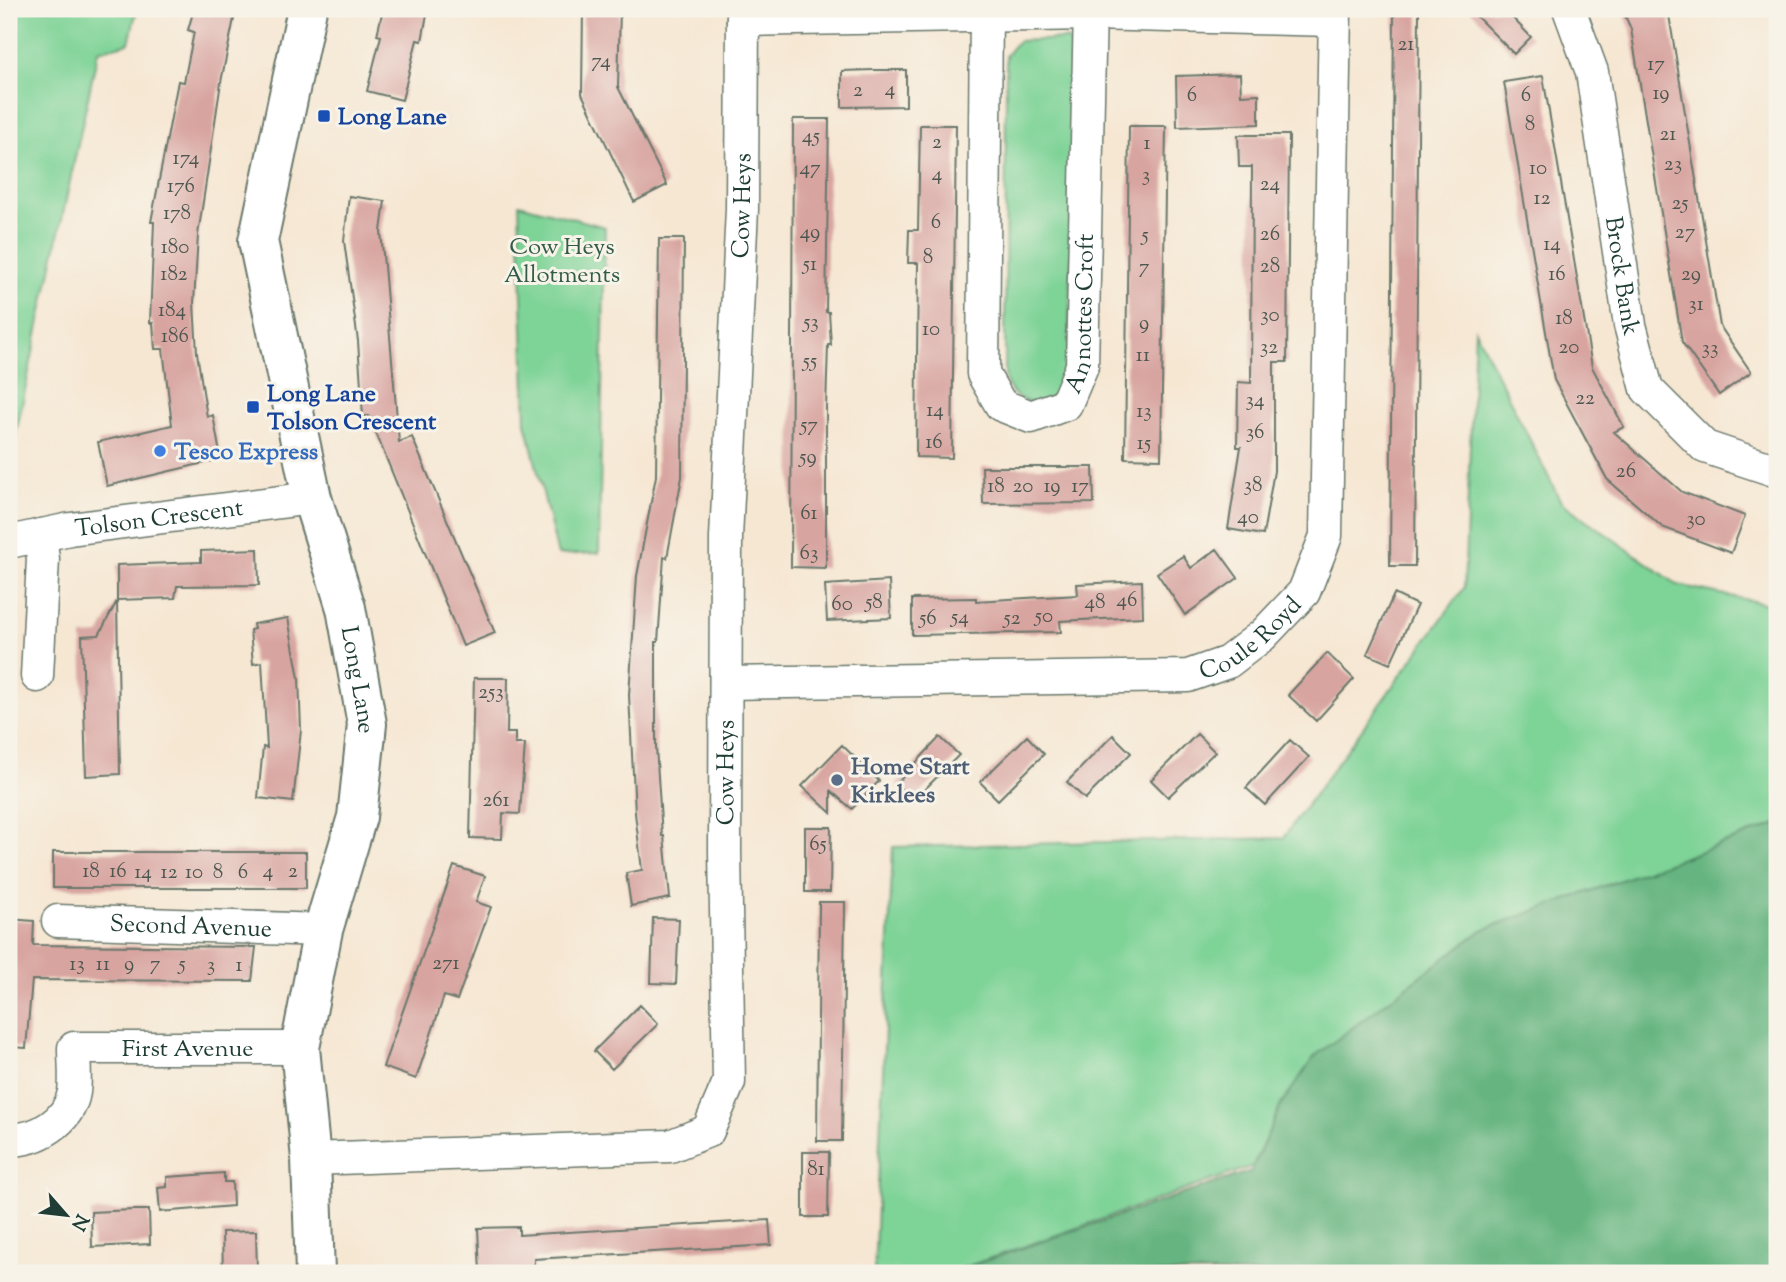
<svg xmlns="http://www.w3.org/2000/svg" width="1786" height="1282" font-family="'Sorts Mill Goudy',serif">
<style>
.green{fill:#7ed397;stroke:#4e8866;stroke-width:2}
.forest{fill:#66b580;stroke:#42795a;stroke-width:2}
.building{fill:#d8a4a0}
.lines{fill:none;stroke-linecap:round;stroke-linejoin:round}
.street-casing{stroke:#6a786c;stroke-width:35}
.secondary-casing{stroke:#6a786c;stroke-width:42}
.street{stroke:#fff;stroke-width:32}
.secondary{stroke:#fff;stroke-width:38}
.transit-dot{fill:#1a4fb4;stroke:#f7f3e8;stroke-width:2.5}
.shop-dot{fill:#3f7fe0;stroke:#f7f3e8;stroke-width:2.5}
.service-dot{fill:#5c6f8a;stroke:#f7f3e8;stroke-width:2.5}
.labels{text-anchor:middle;stroke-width:6;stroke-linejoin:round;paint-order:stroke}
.number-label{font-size:21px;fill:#4d574f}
.transit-label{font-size:24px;font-weight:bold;fill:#164399;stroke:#f7f3e8;text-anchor:start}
.street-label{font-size:24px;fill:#1f3d34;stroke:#f7f3e8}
.park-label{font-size:24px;fill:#325b48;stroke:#f7f3e8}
.shop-label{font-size:24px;font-weight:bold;fill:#366cbe;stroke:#f7f3e8;text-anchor:start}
.service-label{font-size:24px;font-weight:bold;fill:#4e5e75;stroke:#f7f3e8;text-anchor:start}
</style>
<rect width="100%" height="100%" fill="#f7f3e8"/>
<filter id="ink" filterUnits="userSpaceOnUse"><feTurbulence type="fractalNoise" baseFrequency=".0143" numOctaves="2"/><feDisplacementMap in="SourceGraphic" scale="14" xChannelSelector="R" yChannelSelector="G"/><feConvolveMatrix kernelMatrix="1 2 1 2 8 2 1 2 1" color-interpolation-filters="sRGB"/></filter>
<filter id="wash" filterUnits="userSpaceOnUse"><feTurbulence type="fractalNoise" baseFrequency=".00686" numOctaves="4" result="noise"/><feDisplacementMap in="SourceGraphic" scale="28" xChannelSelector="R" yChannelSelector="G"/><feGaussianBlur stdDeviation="1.57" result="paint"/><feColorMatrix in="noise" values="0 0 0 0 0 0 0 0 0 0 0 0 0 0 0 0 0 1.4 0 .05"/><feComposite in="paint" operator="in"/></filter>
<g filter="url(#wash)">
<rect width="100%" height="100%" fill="#f6e7d3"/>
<!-- green -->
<path class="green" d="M9,9H137L129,43L98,51L12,451L9,452Z
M1067,39L1077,54L1068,375L1065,386L1040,406C1021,400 1010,397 1005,377L1006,55L1018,41Z
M519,204L605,227L599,553L558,555L526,423Z
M1475,330L1561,502L1678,585L1777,606V824L1482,930L1282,1103L1253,1166L948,1273H874L893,847L1283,838L1464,588Z"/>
<!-- forest -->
<path class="forest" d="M1777,824V1273H949L1251,1171L1282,1103L1315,1056L1482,930Z"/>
<g id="blocks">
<!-- building -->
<path class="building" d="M194,9H236L221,82L198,235L194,303L197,353L207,417L213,415L221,459L107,486L98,442L172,425L163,349H155L153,323H150L154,222H151L178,81L184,82L194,32L188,30Z
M383,9H428L422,41L417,40L402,100L367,91L381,36L377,35Z
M583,9H620L618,87L667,185L634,202L582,94Z
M1394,9H1419L1415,566H1390Z
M1469,9H1504L1531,37L1514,54Z
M1622,9H1668L1720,326L1751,372L1719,395L1682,342L1631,29Z
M874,70H906V106L842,107V71Z
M1240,74L1241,95L1259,94V124L1177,127L1176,76Z
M1543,76L1592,367L1624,427L1614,432L1682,492L1745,516L1731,553L1662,527L1607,479L1554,380L1504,82Z
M793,119H829L826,312H829L831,345H828L826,408V568L791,567Z
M920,125H956L952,458L916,457L918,263H908L909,230H918Z
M1129,126H1166L1161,459L1125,458Z
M1238,135H1289L1287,362H1274V471L1263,535L1228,529L1241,447H1237L1238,382L1251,383L1252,167H1239Z
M349,196L385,201L381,231L399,442L412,437L495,633L463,646L369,416H363L358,341L344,241Z
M659,239H684L682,477L667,558L664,557L658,642H656V747L662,836H664L670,898L631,906L626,873L642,870L635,813L629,695L637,576L656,476Z
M982,467H1093L1094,503L983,504Z
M258,549L259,585L177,586L175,598L117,600V565L201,562V551Z
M1217,549L1238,578L1185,615L1157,573L1183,556L1191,568Z
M889,581L891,618L827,621L825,585Z
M1142,581L1143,617L1060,621L1061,632L912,635V599L976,598V601L1078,595L1077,584Z
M1394,594L1417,605L1390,664L1367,654Z
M117,601L120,774L86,776L82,636L99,635Z
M288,618L299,678L301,730L293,802L258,798L263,747L267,748L262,662L253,664L250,630L254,629L253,624Z
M1327,653L1354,679L1316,721L1288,695Z
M474,678H508L507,733H515V744H525L520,814L503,813L502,839L470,838Z
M1197,734L1215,752L1168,797L1151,780Z
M1113,735L1131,753L1085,799L1067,782Z
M1027,736L1044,754L998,800L980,782Z
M940,737L959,755L913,801L896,784Z
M1290,740L1309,757L1265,805L1246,788Z
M842,745L879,781L852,809L831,791V813L802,786Z
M805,827H831L830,892H805Z
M53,852H306V888H53Z
M454,866L485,876L476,902L491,907L457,1000L444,996L416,1079L383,1067Z
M819,902H845L842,1141H817Z
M653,918L679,919L676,984L651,983Z
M9,919L34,921L33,945L256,947L252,981L32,980L26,1048L9,1047Z
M640,1005L658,1024L612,1069L594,1051Z
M803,1152H829L828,1217H803Z
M224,1173V1182H232L233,1206L160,1212L158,1188L167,1187V1177Z
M133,1210H149L150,1244L92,1247L91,1212Z
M769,1220L771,1245L534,1259V1273H480L478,1228L519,1227V1235Z
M256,1231L257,1273H223L222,1232Z"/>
</g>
</g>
<g filter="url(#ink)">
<use href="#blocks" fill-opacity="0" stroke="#6a786c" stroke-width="2"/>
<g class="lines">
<defs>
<g id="street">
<path id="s1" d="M986,9L983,374L1001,405L1031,417L1066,404L1082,366L1090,9"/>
<path id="s2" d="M1569,9L1592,72L1630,325L1647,389L1705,447L1777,471"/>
<path d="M743,20L1090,14L1334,20"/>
<path id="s3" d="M9,542L70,529L312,498"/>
<path d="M37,676L43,559L40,535"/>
<path id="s4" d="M726,683L1188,676L1228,662L1263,635L1304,592L1326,536L1335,9"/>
<path id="s5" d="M58,921L323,930"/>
<path id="s6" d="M9,1140C37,1140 69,1122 74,1092C76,1078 74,1062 74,1048H300"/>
<path id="s7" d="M311,1159L670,1146L708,1131L729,1082L725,851L726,538L742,209L743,9"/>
</g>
<g id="secondary">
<path id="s8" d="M307,9L258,241L312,498L346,608L367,724L357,817L323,930L300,1048L311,1159L315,1273"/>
</g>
</defs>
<!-- street casing -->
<use href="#street" class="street-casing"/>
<!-- secondary casing -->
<use href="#secondary" class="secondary-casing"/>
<!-- street -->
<use href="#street" class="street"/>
<!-- secondary -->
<use href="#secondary" class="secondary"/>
</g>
</g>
<!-- markers -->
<g class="transit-dot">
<rect x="317" y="109" width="14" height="14" rx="3.5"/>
<rect x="246" y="400" width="14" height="14" rx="3.5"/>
</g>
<circle class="shop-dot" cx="160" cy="451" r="7"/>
<circle class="service-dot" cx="837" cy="780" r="7"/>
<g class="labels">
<!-- number labels -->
<g class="number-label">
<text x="1406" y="50">21</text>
<text x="601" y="67">74</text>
<text x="1656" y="70">17</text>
<text x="890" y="95">4</text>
<text x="858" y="96">2</text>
<text x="1661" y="99">19</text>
<text x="1192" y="101">6</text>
<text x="1526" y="101">6</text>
<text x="1530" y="130">8</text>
<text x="1668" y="140">21</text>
<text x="811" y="142">45</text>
<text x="937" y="148">2</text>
<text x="1147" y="149">1</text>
<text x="186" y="164">174</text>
<text x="1673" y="170">23</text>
<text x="810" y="174">47</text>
<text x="1538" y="174">10</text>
<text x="937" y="180">4</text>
<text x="1146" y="181">3</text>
<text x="1270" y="190">24</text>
<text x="181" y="192">176</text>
<text x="1542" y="204">12</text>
<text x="1680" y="209">25</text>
<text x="177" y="219">178</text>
<text x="936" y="228">6</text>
<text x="810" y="238">49</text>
<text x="1685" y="238">27</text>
<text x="1270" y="240">26</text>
<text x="1145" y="241">5</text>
<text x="1552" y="250">14</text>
<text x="175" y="253">180</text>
<text x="928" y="263">8</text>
<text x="810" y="270">51</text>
<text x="1270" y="272">28</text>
<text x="1144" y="273">7</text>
<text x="174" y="280">182</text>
<text x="1557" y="280">16</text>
<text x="1691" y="280">29</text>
<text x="1696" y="310">31</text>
<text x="172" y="316">184</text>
<text x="1270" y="321">30</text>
<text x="1564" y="324">18</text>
<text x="811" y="328">53</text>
<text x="1144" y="329">9</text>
<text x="931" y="335">10</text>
<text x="175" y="342">186</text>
<text x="1269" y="353">32</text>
<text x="1569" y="353">20</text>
<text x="1710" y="354">33</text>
<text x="1143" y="361">11</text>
<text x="810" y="367">55</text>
<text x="1585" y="404">22</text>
<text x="1255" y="406">34</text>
<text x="935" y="416">14</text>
<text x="1144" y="417">13</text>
<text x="809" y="431">57</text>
<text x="1255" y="438">36</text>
<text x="934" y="448">16</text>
<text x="1144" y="449">15</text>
<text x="808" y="463">59</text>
<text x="1626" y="477">26</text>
<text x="1253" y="491">38</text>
<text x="996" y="492">18</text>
<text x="1023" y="492">20</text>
<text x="1052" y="492">19</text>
<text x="1080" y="492">17</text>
<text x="809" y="519">61</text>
<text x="1248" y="523">40</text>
<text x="1696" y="525">30</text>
<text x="809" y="559">63</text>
<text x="1127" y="606">46</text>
<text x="874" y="608">58</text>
<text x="1095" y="608">48</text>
<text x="842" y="610">60</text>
<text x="1044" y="622">50</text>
<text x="960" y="623">54</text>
<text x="928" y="624">56</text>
<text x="1012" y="624">52</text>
<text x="491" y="698">253</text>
<text x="496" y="806">261</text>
<text x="818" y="850">65</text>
<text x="91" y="877">18</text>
<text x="118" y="877">16</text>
<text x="268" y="877">4</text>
<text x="293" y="877">2</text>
<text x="143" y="878">14</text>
<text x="169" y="878">12</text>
<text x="194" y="878">10</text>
<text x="218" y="878">8</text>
<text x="243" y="878">6</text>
<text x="446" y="969">271</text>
<text x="77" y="970">13</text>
<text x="103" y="970">11</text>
<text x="129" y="970">9</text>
<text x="155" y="970">7</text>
<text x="182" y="970">5</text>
<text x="211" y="971">3</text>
<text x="239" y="971">1</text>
<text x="816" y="1175">81</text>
</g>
<!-- transit labels -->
<g class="transit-label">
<text x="338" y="124">Long Lane</text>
<text x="267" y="401">Long Lane<tspan x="267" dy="28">Tolson Crescent</tspan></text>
</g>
<!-- street labels -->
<g class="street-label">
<text dy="8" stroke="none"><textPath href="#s7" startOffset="1330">Cow Heys</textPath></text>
<text dy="8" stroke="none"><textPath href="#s2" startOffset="273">Brock Bank</textPath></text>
<text dy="8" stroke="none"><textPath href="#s1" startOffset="564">Annottes Croft</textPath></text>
<text dy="8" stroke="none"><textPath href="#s3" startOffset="152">Tolson Crescent</textPath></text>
<text dy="8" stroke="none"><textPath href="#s4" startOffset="536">Coule Royd</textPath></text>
<text dy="8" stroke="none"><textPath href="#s8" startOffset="688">Long Lane</textPath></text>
<text dy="8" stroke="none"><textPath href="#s7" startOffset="763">Cow Heys</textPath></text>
<text dy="8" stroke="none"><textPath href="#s5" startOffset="133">Second Avenue</textPath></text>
<text dy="8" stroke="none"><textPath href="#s6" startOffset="245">First Avenue</textPath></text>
</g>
<!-- park labels -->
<g class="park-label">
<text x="562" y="254">Cow Heys<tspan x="562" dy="28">Allotments</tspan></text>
</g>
<!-- shop labels -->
<g class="shop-label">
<text x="174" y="459">Tesco Express</text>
</g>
<!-- service labels -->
<g class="service-label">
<text x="851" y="774">Home Start<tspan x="851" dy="28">Kirklees</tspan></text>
</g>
</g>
<!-- margin -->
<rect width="1786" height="1282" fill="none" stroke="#f7f3e8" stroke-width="35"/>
<!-- north arrow -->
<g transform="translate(66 1215) rotate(118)" stroke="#f7f3e8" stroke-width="5" paint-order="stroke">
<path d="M0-5L12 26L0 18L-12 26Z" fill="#1f3d34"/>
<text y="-10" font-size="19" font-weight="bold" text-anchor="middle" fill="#1f3d34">N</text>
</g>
</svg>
